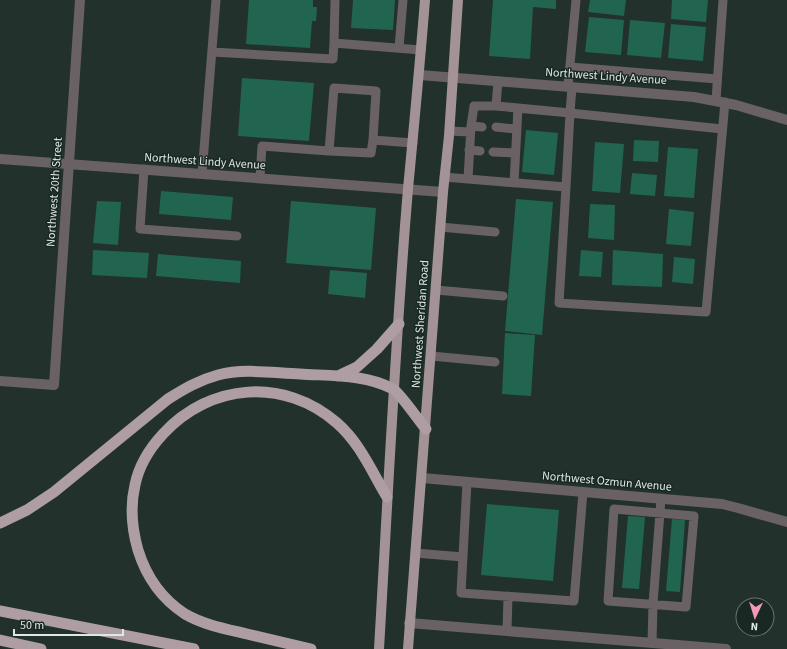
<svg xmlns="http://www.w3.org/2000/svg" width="787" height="649" font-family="'Source Sans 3',sans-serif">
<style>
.building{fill:#216550}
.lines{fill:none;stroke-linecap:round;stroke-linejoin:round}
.service{stroke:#696163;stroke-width:9}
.minor{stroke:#696163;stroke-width:10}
.tertiary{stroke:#696163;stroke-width:10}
.primary{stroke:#a39397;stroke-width:10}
.trunk{stroke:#ae9da2;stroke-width:11}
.labels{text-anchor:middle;stroke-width:3;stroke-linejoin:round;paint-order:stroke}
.street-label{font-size:12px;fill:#dee7e3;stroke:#192822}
</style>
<rect width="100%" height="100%" fill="#22312c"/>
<!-- building -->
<path class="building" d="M249,0H313V7H317L316,21H312L310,48L246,44Z
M353,0H395L393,30L351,28Z
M493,0H556V9L533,7L530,59L489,56Z
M590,0H626L624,16L588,12Z
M672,0H708L706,22L671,19Z
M589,17L624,20L621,55L585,52Z
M630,20L665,23L661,58L627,55Z
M671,24L706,27L703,61L668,58Z
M242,78L314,83L309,141L238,136Z
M526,130L558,133L554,175L522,172Z
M634,140L659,141L658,162L633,161Z
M595,142L624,144L620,193L592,191Z
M668,147L698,149L694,198L664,196Z
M632,173L657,175L655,196L630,194Z
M161,191L233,197L231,220L159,214Z
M516,199L553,202L542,335L505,331Z
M97,201L121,202L118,245L93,243Z
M291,201L376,208L371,270L286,263Z
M590,204L615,205L614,240L588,238Z
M669,209L694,212L691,246L666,244Z
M93,250L149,253L147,278L92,275Z
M581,250L603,252L601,277L579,276Z
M613,250L663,254L662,287L612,285Z
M158,254L241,261L240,283L156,276Z
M674,257L695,259L693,284L672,282Z
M330,270L367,273L365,298L328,294Z
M505,333L535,335L531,396L502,394Z
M487,504L559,510L553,581L481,575Z
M628,516L645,517L639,589L622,588Z
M672,519L685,520L680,592L666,591Z"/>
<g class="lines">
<!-- service -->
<path class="service" d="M335,0L334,43L421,50
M399,48L403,0
M212,52L333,59L334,43
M570,67L717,79
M568,86L576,0
M716,100L723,0
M496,106L498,81
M471,126L482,127
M496,127L516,129
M449,131L470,132
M469,150L480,151
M329,151L371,153L373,140
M493,152L515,153
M144,169L140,229L237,236
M202,174L216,0
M444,177L566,187L559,303L706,312L725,102
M260,178L262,146L329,151L334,88L376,91L373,140L413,143
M468,179L471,126L474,106H496L570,113L572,87
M514,183L518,108
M566,187L570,113L722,129
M440,227L495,232
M436,290L503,296
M431,356L495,362
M467,482L461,593L574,601L583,492
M614,509L694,516L686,607L608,601Z
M415,553L463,557
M507,631L508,596
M652,643L653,604L661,499"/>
<!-- minor -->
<path class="minor" d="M420,75L694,97L736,105L787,120
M0,159L443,192
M0,381L54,385L80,0
M422,478L722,504L738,508L787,522"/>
<!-- tertiary -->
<path class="tertiary" d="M409,623L726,649"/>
<!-- primary -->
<path class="primary" d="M379,649C388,496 395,342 408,189C414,126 420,63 425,0
M408,649L443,192L449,136L458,0"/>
<!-- trunk -->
<path class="trunk" d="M338,376L357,367L377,349L399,324
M0,523L27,510L54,492L168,399C184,389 199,380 218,375C244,368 273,373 300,374C330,376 365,374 393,389C400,393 419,421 426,429
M0,611L194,649
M0,640L41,649
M311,649C290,644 269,639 247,634C226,629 204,625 185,614C162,599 146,576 138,550C132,529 130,506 135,485C139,465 150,448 163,434C210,383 284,377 337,423C360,443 372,472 387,497"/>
</g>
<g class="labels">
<!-- street labels -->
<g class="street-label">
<text transform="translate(606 76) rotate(4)" y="4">Northwest Lindy Avenue</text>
<text transform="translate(205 161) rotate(4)" y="4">Northwest Lindy Avenue</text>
<text transform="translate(54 192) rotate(-86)" y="4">Northwest 20th Street</text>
<text transform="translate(420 324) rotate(-86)" y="4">Northwest Sheridan Road</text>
<text transform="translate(607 481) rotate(5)" y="4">Northwest Ozmun Avenue</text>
</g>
</g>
<!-- north arrow -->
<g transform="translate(755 617) rotate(184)"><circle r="19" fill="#192822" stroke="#68746f"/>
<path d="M0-3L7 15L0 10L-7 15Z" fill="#f09ab5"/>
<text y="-6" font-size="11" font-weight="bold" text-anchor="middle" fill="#dee7e3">N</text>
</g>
<!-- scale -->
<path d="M14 629v6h109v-6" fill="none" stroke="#dee7e3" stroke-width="2"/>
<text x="20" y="629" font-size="12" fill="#dee7e3" stroke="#192822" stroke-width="3" paint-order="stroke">50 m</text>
</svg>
